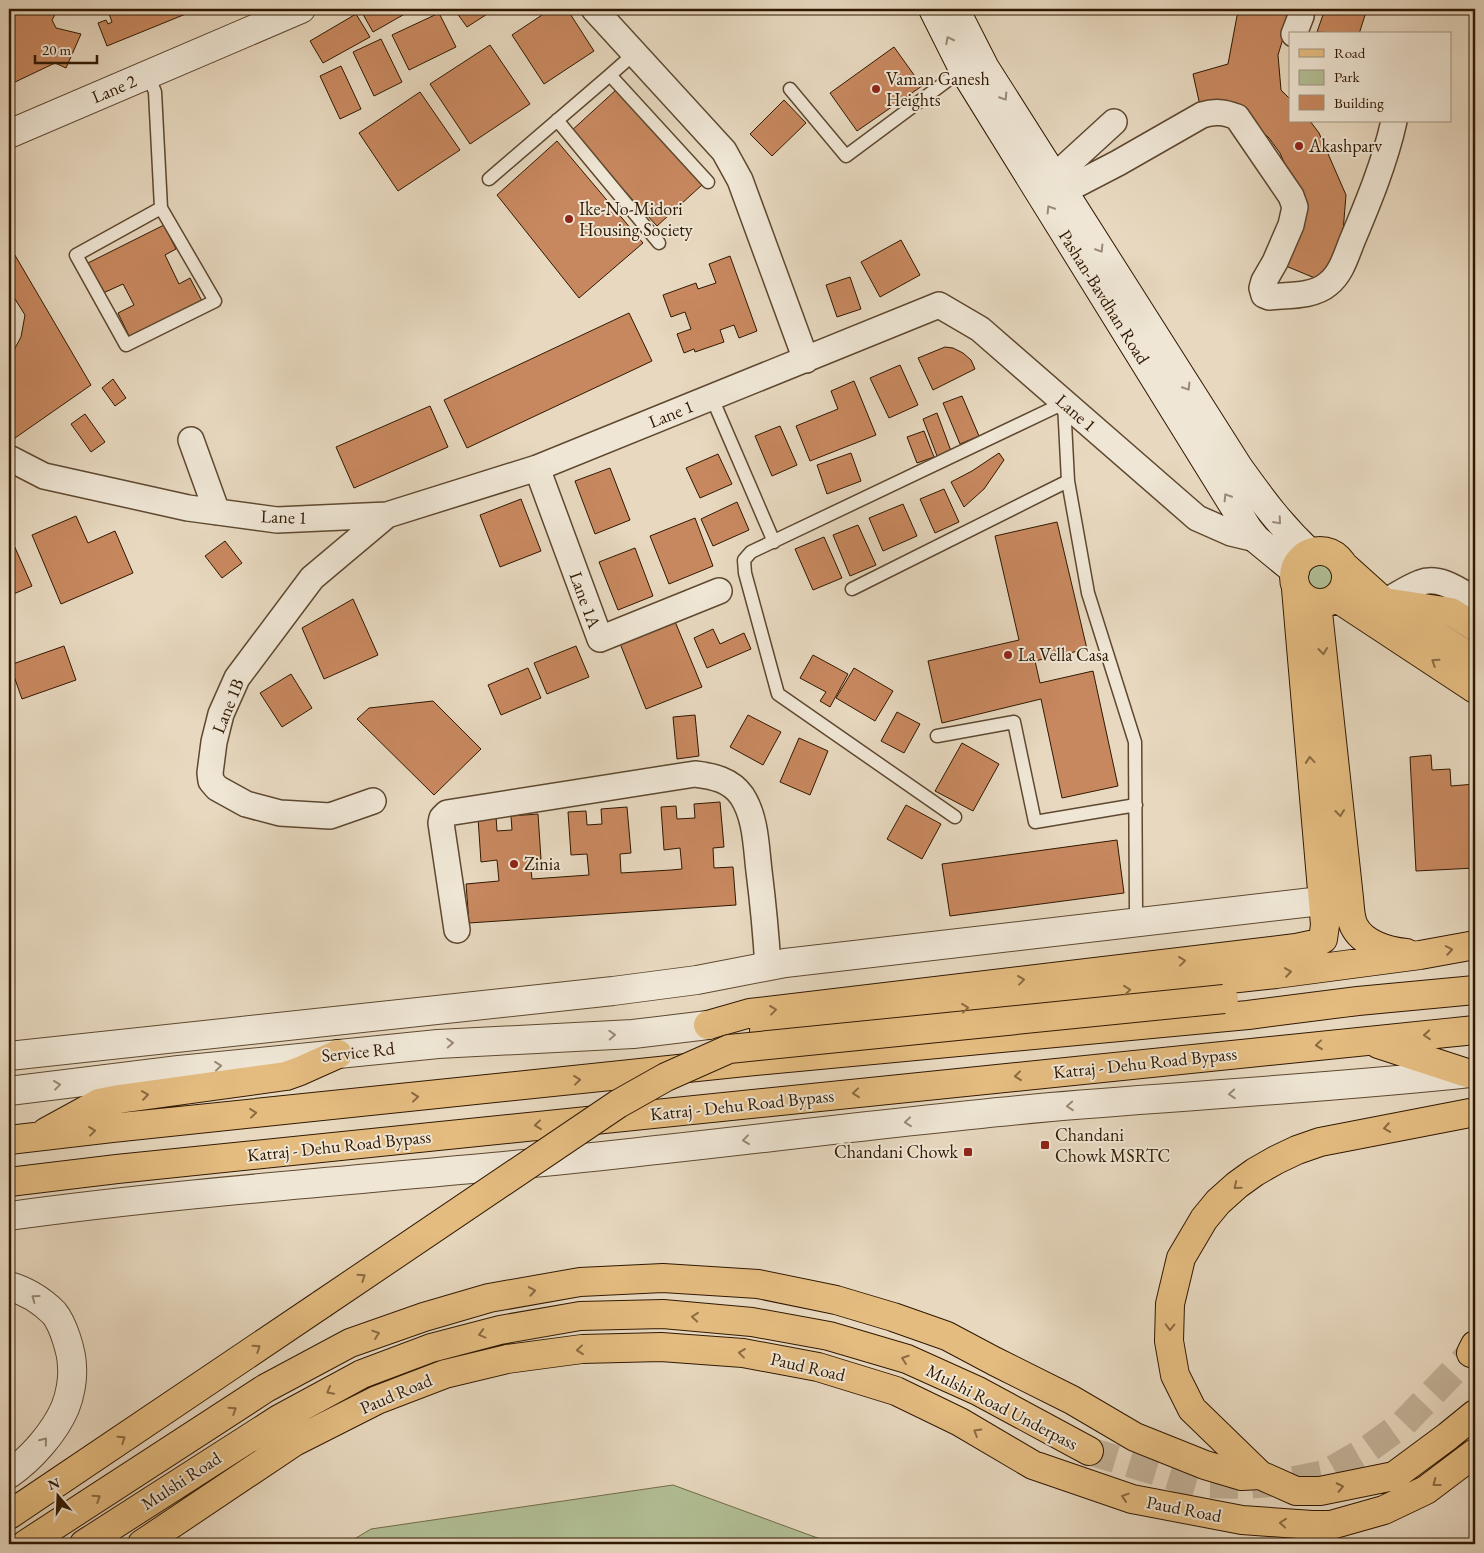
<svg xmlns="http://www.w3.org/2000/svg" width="1484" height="1553" font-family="'EB Garamond',serif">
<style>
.green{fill:#b2bf95;stroke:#716c4a}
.building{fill:#c8885f;stroke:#301800}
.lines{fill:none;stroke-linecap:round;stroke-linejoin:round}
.primary-tunnel{stroke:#c2b299;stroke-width:28;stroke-dasharray:28 14;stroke-linecap:butt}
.service-casing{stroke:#5e4830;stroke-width:15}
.minor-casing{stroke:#5e4830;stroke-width:28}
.tertiary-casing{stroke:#5e4830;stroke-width:30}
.secondary-casing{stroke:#301800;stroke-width:30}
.primary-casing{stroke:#301800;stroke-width:30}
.trunk-casing{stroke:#301800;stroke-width:30}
.service{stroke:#efe6d5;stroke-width:12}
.minor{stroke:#efe6d5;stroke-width:25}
.tertiary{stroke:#efe6d5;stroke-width:28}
.secondary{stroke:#efe6d5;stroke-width:28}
.primary{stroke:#e4bc80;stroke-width:28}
.trunk{stroke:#e4bc80;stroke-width:28}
.primary-bridge-casing{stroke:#301800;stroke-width:30;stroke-linecap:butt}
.primary-bridge{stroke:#e4bc80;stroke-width:28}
.oneway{stroke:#998975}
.oneway2{stroke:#8a6a40}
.poi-dot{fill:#8f2418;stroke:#efe6d5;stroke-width:2}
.labels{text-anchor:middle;stroke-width:4;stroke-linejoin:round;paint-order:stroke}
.poi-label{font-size:18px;fill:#301800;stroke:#efe6d5;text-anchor:start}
.street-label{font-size:18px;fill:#301800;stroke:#efe6d5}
</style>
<rect width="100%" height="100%" fill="#e7d8bf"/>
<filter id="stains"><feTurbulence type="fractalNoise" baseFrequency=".004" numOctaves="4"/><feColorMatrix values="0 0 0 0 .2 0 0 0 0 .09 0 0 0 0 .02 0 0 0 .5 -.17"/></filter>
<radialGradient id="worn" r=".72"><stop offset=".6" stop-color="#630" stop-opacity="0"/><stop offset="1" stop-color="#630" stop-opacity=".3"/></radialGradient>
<!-- green -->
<path class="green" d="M1325,553C1343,562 1348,579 1336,595L1306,597L1297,567L1313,554Z
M673,1485L834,1544H346L371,1529Z"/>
<!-- building -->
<path class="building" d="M19,9H58L52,20L56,28L81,34L66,68L55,63L13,83L10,94L9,93V47L12,46L9,38V13Z
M114,9H120L122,13L127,11L126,9H198L107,46L98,23L106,20L108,24L112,22L108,11Z
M360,9H408L410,11L373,32Z
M454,9H495L467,27Z
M551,9H567L594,51L544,84L512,35Z
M1241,9H1292L1278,55L1281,90L1290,99V121H1310L1319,133L1346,195L1342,244L1322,281L1281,264L1289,174L1280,153L1269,138L1256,125L1201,110L1193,74L1228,64L1237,16Z
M1325,9H1367L1359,34L1317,32Z
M439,13L456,47L409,70L392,35Z
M356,14L370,37L323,63L310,41Z
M381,39L402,82L374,96L353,52Z
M490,45L530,104L470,144L430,84Z
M894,47L922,86L857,131L830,93Z
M341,66L361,109L340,119L320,76Z
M616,90L703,184L657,226L570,132Z
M420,92L460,150L398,191L359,133Z
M784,100L806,123L772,156L750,134Z
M557,141L643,243L579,298L497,195Z
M164,225L176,249L165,255L179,284L190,278L202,301L129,336L118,313L134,305L123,284L101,294L86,264Z
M901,240L920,275L880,297L861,262Z
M9,245L91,385L15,438L9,426V359L21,337L25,315L15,299L9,296Z
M730,256L757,331L739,338L734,325L720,330L724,342L695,352L694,349L684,353L677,334L691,329L685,312L671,317L663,295L696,283L698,289L716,283L709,264Z
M850,277L861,309L837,317L826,285Z
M629,313L652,361L467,448L444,400Z
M945,347L953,348L963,353L971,360L975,369L933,390L918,358Z
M900,365L918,405L889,418L870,378Z
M113,379L126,398L115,406L102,388Z
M854,381L876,435L810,461L796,426L838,409L831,391Z
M962,396L979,436L960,444L943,403Z
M430,406L448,447L354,488L336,447Z
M937,413L951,451L937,456L923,419Z
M85,414L105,442L91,452L71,424Z
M780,426L797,465L772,476L755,436Z
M924,431L934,457L917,463L907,437Z
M851,453L861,481L827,494L817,465Z
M999,453L1004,460L984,489L964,507L951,482L972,471Z
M718,454L732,484L700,498L686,468Z
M610,468L630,520L595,534L575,481Z
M944,489L959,522L935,533L920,499Z
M521,499L541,551L500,567L480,515Z
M737,502L749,530L713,546L701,519Z
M903,504L917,536L883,551L869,518Z
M76,516L88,543L115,531L133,573L61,604L32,535Z
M695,518L713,566L669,584L650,536Z
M1057,522L1087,649L1035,661L1040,683L1093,671L1118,786L1062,798L1041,699L942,723L928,661L1019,640L995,536Z
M858,525L876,565L850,576L833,535Z
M9,534L32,586L9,596Z
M824,537L842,578L813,590L795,549Z
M225,541L242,563L222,578L205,556Z
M635,548L653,596L618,610L599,562Z
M353,599L378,655L324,679L302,628Z
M674,619L702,687L646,709L619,641Z
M713,629L720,644L744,633L751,649L707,668L694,638Z
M64,646L76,680L22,699L10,665Z
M576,646L589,677L547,694L534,663Z
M813,655L848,674L830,707L820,701L826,692L800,678Z
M528,668L541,698L501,715L488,685Z
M854,668L893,691L875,721L836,698Z
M291,674L312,708L282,727L260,693Z
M433,701L481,749L434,795L357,719L369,708Z
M897,712L920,724L904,753L881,741Z
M695,715L699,756L677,759L673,717Z
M748,715L781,732L763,765L730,747Z
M799,738L828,751L810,795L780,782Z
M962,743L999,764L973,811L935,791Z
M1431,755L1432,770L1450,769L1451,786L1475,784V868L1416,871L1410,757Z
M720,802L724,847L713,848L714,868L733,867L736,905L469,923L466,884L499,881L497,860L481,862L478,818L496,816L497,831L512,830L511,816L538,814L541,859L530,860L532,879L589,875L587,854L571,855L568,812L586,811L587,825L602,824L601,809L627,807L631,853L620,854L621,873L671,870L682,869L680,848L664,850L661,807L676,806L677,819L695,818L694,804Z
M906,805L941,824L922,859L887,839Z
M1117,840L1124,893L950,916L942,864Z"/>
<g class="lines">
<!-- primary-tunnel -->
<path class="primary-tunnel" d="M1089,1451L1197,1484L1245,1485L1285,1482L1325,1474L1368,1449L1404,1423L1471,1353"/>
<defs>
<path id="service" d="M635,53L610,75L708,182
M148,75L155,92L161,208L215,301L126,345L76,255L161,208
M790,89L846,156L963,69
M557,120L659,243
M489,179L610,75
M712,398L774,542
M852,589L1068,481
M937,736L1014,722L1035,822L1136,805
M955,817L778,694L745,573L744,560L751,552L1064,403L1068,481L1088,593L1135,742L1136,910"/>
<path id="minor" d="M594,9L724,151L740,180L806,360
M1294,34L1301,16
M1055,176L1114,122
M1064,191L1118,163L1202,115C1215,111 1224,112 1237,117L1291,196L1295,207L1291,225L1275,262L1264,281L1262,288L1264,295L1269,297C1287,295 1313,297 1328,284C1341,274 1346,256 1352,241C1368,203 1385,162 1394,121
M191,440L217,512
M9,458L44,476L188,508L277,520L387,515L537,468L939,305L980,329L1197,518L1231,533L1256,539
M537,468L600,639L719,591
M1384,602C1396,596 1407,588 1420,583C1439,575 1460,591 1475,600
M373,801L330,816L280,813L246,804L217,788L211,781L210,773L214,742L221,714L237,678L312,578L387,515
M457,930L441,823L442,818L447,813L695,774C713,776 731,780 742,796C756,818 756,846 759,871C763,903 766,934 768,967"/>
<path id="tertiary" d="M9,134L301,9
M9,1056L613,991L697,980L785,963L1347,898
M9,1091L179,1070L438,1044L633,1034L708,1025
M9,1216C170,1194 332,1182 493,1167C679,1150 865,1124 1051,1107C1191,1095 1331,1088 1470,1073
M9,1286C26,1291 41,1300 54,1313C63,1324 72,1352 72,1367C73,1379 70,1396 65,1408C54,1433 31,1459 9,1474"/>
<path id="secondary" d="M933,9L963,69L1248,529L1256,539L1295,571
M955,9L985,68L1239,468C1262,500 1281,526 1310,553"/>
<path id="primary" d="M1294 577a26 26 0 1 1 52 0a26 26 0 1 1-52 0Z
M1343,565L1384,602L1475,660
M1337,598L1475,689
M1317,603L1349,898C1350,907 1350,918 1354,926C1363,944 1387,951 1406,953
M708,1025L750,1013L1296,948L1315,944L1323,939L1325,925L1296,589
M764,1030L1276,974L1420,955L1475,945
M1475,1112L1320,1142L1297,1150L1276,1160L1255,1172L1237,1185L1218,1202L1204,1219L1181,1258L1170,1304L1169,1341L1175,1375L1192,1409L1260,1475L1296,1491H1320L1394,1476L1448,1436L1475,1414
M1471,1353L1475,1345
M9,1515L322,1304
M26,1544L266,1388L350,1343L424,1317L489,1298L580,1282L663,1278L758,1284L836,1300L893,1317L947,1336L994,1361L1072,1400L1135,1437L1205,1465L1242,1476L1260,1475
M84,1544L279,1419L362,1374L431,1348L500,1330L580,1316L663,1314L752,1322L829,1336L907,1359L978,1391L1089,1451
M142,1544L294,1442L377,1400L445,1374L507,1359L582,1349L661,1347L743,1353L818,1367L896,1391L960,1422L1033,1465L1132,1499L1242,1520L1312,1525H1331L1384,1510L1426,1490L1475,1453"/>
<path id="trunk" d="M1384,602L1451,612L1475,627
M1378,1044L1467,1073
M46,1132L99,1103L119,1099L286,1076L300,1071L338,1054
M9,1140L112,1128L745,1062L1248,1015L1358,1001L1475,990
M9,1182L117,1169L1475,1030"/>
</defs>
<!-- service casing -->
<use href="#service" class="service-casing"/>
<!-- minor casing -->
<use href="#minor" class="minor-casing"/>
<!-- tertiary casing -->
<use href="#tertiary" class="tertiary-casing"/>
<!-- secondary casing -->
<use href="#secondary" class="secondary-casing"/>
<!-- primary casing -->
<use href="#primary" class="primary-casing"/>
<!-- trunk casing -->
<use href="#trunk" class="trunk-casing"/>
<!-- service -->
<use href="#service" class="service"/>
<!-- minor -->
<use href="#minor" class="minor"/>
<!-- tertiary -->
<use href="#tertiary" class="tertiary"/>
<!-- secondary -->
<use href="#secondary" class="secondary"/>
<!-- primary -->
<use href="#primary" class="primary"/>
<!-- trunk -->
<use href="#trunk" class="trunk"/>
<defs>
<path id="primary-bridge" d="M322,1304L618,1104L666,1077L729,1049L1224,999"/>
</defs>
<!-- primary-bridge casing -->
<use href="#primary-bridge" class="primary-bridge-casing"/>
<!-- primary-bridge -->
<use href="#primary-bridge" class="primary-bridge"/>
</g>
<!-- one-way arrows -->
<defs><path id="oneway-chevron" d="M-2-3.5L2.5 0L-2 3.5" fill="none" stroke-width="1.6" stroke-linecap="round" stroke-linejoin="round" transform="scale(1.25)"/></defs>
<g class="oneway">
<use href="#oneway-chevron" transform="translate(949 40) rotate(-117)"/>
<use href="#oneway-chevron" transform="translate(1004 97) rotate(57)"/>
<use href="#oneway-chevron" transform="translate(1050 209) rotate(-122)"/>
<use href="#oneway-chevron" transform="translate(1100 249) rotate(58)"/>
<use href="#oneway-chevron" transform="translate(1187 387) rotate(58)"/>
<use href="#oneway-chevron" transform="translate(1227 497) rotate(-122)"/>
<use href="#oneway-chevron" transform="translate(1278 521) rotate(49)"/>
<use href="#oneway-chevron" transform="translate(612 1035) rotate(-3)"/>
<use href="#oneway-chevron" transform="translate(450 1043) rotate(-3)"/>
<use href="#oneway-chevron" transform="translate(218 1066) rotate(-6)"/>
<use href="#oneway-chevron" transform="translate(57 1085) rotate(-7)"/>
<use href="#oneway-chevron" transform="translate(1232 1094) rotate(176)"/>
<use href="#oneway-chevron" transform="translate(1070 1106) rotate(176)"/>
<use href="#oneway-chevron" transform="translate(908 1122) rotate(174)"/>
<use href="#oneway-chevron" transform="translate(746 1140) rotate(173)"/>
<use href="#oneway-chevron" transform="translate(35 1298) rotate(-144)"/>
<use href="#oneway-chevron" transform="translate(44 1441) rotate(-51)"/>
</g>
<g class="oneway2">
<use href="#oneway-chevron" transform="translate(1323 651) rotate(84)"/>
<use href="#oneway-chevron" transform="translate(1435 662) rotate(-147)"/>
<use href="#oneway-chevron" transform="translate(1310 760) rotate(-95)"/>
<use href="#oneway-chevron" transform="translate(1340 813) rotate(84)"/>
<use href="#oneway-chevron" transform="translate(1449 950) rotate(-10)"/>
<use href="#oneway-chevron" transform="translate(1182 961) rotate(-7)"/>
<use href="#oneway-chevron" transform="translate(1288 972) rotate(-8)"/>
<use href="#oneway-chevron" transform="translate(1021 980) rotate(-7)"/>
<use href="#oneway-chevron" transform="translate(1127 990) rotate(-6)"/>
<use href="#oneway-chevron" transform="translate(965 1008) rotate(-6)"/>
<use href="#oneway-chevron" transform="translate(773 1010) rotate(-7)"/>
<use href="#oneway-chevron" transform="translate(1427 1035) rotate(175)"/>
<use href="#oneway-chevron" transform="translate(1319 1045) rotate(174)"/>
<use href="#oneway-chevron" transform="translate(1018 1076) rotate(174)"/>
<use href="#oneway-chevron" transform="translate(577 1080) rotate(-6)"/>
<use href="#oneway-chevron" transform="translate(856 1093) rotate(174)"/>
<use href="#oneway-chevron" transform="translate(145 1095) rotate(-8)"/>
<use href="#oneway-chevron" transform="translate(415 1097) rotate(-6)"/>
<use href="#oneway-chevron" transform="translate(253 1113) rotate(-6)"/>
<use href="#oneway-chevron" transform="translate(538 1125) rotate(174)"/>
<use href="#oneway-chevron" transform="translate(1387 1128) rotate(171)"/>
<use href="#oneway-chevron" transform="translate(92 1131) rotate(-7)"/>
<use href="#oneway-chevron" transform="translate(1237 1186) rotate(141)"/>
<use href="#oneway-chevron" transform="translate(362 1277) rotate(-34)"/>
<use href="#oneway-chevron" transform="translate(532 1291) rotate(-10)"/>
<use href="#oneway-chevron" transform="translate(695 1317) rotate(-175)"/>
<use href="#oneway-chevron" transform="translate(1170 1327) rotate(91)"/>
<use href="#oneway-chevron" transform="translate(376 1334) rotate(-19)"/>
<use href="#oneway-chevron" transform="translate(482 1334) rotate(165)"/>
<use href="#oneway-chevron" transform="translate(257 1348) rotate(-34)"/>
<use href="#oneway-chevron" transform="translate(580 1350) rotate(174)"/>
<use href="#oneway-chevron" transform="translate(742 1353) rotate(-173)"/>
<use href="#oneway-chevron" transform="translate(905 1359) rotate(-161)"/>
<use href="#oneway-chevron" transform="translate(330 1391) rotate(152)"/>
<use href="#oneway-chevron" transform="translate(233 1410) rotate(-33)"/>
<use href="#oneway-chevron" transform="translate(977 1432) rotate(-149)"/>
<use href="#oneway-chevron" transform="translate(122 1439) rotate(-34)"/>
<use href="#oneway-chevron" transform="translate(1436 1483) rotate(143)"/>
<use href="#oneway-chevron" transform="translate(1340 1487) rotate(-12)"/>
<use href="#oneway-chevron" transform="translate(1125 1497) rotate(-162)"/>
<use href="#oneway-chevron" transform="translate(97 1498) rotate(-33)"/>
<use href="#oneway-chevron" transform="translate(1283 1523) rotate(-175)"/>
</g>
<!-- markers -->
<g class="poi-dot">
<circle cx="876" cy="89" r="5"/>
<circle cx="1299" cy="146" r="5"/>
<circle cx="569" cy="219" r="5"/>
<circle cx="1008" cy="655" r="5"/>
<circle cx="514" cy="864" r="5"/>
<rect x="1040" y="1140" width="10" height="10" rx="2.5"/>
<rect x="963" y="1147" width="10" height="10" rx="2.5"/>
</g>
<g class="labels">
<!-- poi labels -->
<g class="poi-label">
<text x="886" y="85">Vaman Ganesh<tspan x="886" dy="21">Heights</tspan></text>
<text x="1309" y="152">Akashparv</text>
<text x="579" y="215">Ike-No-Midori<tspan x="579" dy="21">Housing Society</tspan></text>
<text x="1018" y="661">La Vella Casa</text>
<text x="524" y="870">Zinia</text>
<text x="1055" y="1141">Chandani<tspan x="1055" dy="21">Chowk MSRTC</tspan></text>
<text x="958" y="1158" text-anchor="end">Chandani Chowk</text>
</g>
<!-- street labels -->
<g class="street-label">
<text transform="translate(114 89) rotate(-23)" y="6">Lane 2</text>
<text transform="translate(1104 297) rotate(58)" y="6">Pashan-Bavdhan Road</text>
<text transform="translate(1076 413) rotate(41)" y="6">Lane 1</text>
<text transform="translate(671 414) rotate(-22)" y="6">Lane 1</text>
<text transform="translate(284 517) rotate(2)" y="6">Lane 1</text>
<text transform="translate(585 600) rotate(70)" y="6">Lane 1A</text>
<text transform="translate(228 706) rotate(-68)" y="6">Lane 1B</text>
<text transform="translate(358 1052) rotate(-6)" y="6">Service Rd</text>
<text transform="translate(1145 1063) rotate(-6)" y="6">Katraj - Dehu Road Bypass</text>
<text transform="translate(742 1105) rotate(-6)" y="6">Katraj - Dehu Road Bypass</text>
<text transform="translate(339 1146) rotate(-6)" y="6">Katraj - Dehu Road Bypass</text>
<text transform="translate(808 1367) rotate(13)" y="6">Paud Road</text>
<text transform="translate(396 1394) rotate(-23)" y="6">Paud Road</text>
<text transform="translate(1002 1407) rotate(27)" y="6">Mulshi Road Underpass</text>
<text transform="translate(181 1481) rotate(-33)" y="6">Mulshi Road</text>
<text transform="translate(1184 1509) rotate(11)" y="6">Paud Road</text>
</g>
</g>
<!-- margin -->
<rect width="1484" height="1553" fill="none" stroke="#e7d8bf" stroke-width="30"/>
<rect x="10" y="10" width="1464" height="1533" fill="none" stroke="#301800" stroke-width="2.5"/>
<rect x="15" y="15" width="1454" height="1523" fill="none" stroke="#301800"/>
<!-- legend -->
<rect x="1289" y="32" width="162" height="90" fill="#efe6d5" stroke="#a39480"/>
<rect x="1299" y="49" width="25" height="8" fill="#e4bc80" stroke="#a39480"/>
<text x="1334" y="58" font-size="15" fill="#301800">Road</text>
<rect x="1299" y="70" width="25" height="15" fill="#b2bf95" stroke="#a39480"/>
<text x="1334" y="82" font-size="15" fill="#301800">Park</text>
<rect x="1299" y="95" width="25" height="15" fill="#c8885f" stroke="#a39480"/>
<text x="1334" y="108" font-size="15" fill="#301800">Building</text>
<!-- north arrow -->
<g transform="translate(58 1496) rotate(341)" stroke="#efe6d5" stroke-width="4" paint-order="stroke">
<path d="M0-4L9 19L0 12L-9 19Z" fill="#301800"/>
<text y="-8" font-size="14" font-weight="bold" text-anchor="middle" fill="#301800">N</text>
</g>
<!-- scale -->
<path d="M35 55v8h62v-8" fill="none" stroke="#301800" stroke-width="2.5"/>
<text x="42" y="55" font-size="15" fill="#301800" stroke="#efe6d5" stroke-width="4" paint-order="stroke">20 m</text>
<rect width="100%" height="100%" filter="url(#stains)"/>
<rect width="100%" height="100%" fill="url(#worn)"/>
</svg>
